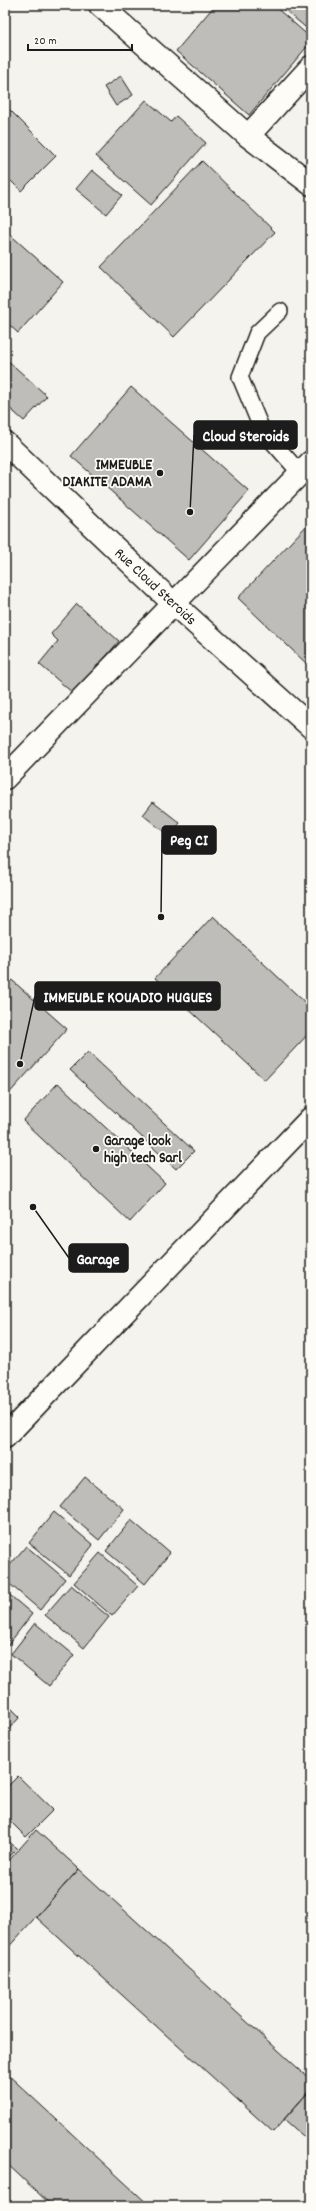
<svg xmlns="http://www.w3.org/2000/svg" width="316" height="2211" font-family="Dekko,sans-serif">
<style>
.building{fill:#bebdba;stroke:#1c1c1c}
.lines{fill:none;stroke-linecap:round;stroke-linejoin:round}
.service-casing{stroke:#1c1c1c;stroke-width:18}
.minor-casing{stroke:#1c1c1c;stroke-width:25}
.service{stroke:#fdfcf7;stroke-width:15}
.minor{stroke:#fdfcf7;stroke-width:22}
.poi-dot{fill:#1c1c1c;stroke:#fdfcf7;stroke-width:1.5}
.labels{text-anchor:middle;stroke-width:3.5;stroke-linejoin:round;paint-order:stroke}
.poi-label{font-size:15px;font-weight:bold;fill:#1c1c1c;stroke:#fdfcf7;text-anchor:end}
.street-label{font-size:15px;fill:#1c1c1c;stroke:#fdfcf7}
.leader{fill:none;stroke:#1c1c1c;stroke-width:1.5}
.callout-dot{fill:#1c1c1c;stroke:#fdfcf7;stroke-width:1.5}
.callout{fill:#1c1c1c;stroke:#1c1c1c;stroke-width:1.5}
.callout-label{font-size:16px;text-anchor:middle;font-weight:bold;fill:#fff}
</style>
<rect width="100%" height="100%" fill="#f4f3ee"/>
<filter id="ink" filterUnits="userSpaceOnUse"><feTurbulence type="fractalNoise" baseFrequency=".025" numOctaves="2"/><feDisplacementMap in="SourceGraphic" scale="8" xChannelSelector="R" yChannelSelector="G"/><feConvolveMatrix kernelMatrix="1 2 1 2 8 2 1 2 1" color-interpolation-filters="sRGB"/></filter>
<g filter="url(#ink)">
<!-- building -->
<path class="building" d="M215,5H273L311,38V42L249,115L176,51Z
M279,5H309L311,7V32Z
M121,76L133,95L116,106L104,87Z
M146,100L171,122L176,116L206,143L151,205L96,156Z
M5,105L56,156L21,191L5,175Z
M202,161L275,232L174,337L101,267Z
M92,170L122,195L106,214L76,189Z
M5,230L63,282L18,333L5,321Z
M5,358L47,396L24,421L5,404Z
M131,387L249,491L189,560L71,456Z
M309,523L311,525V668L238,598Z
M77,604L119,641L74,694L39,664L58,641L51,634Z
M153,802L180,823L169,836L143,815Z
M213,916L311,1008V1031L265,1080L155,978Z
M5,974L67,1029L5,1098Z
M88,1052L194,1151L176,1169L70,1070Z
M58,1083L165,1183L130,1222L23,1121Z
M85,1477L124,1509L99,1540L60,1507Z
M54,1512L93,1545L69,1575L29,1543Z
M131,1520L170,1553L145,1584L106,1551Z
M26,1546L65,1579L40,1610L5,1580V1571Z
M100,1553L138,1586L112,1616L74,1583Z
M71,1585L109,1617L84,1648L45,1615Z
M5,1591L32,1614L8,1645L5,1642Z
M35,1623L74,1655L49,1686L11,1654Z
M5,1702L20,1717L5,1733Z
M18,1776L53,1810L26,1837L5,1816V1789Z
M36,1830L79,1869L5,1951V1865Z
M5,1837L17,1849L5,1861Z
M79,1869L311,2080V2089L273,2132L36,1917Z
M5,2072L150,2206H52L5,2162Z
M311,2089V2143L284,2119Z"/>
<g class="lines">
<defs>
<path id="service" d="M280,311L257,333L240,377L262,430L300,473"/>
<path id="minor" d="M100,5L248,136L311,184
M248,136L311,67
M5,443L174,604L311,727
M5,778L311,462
M5,1437L311,1118"/>
</defs>
<!-- service casing -->
<use href="#service" class="service-casing"/>
<!-- minor casing -->
<use href="#minor" class="minor-casing"/>
<!-- service -->
<use href="#service" class="service"/>
<!-- minor -->
<use href="#minor" class="minor"/>
</g>
</g>
<!-- markers -->
<g class="poi-dot">
<circle cx="160" cy="473" r="4"/>
<circle cx="96" cy="1149" r="4"/>
</g>
<g class="labels">
<!-- poi labels -->
<g class="poi-label">
<text x="152" y="469">IMMEUBLE<tspan x="152" dy="17">DIAKITE ADAMA</tspan></text>
<text x="104" y="1145" text-anchor="start">Garage look<tspan x="104" dy="17">high tech Sarl</tspan></text>
</g>
<!-- street labels -->
<g class="street-label">
<text transform="translate(156 586) rotate(43)" y="5">Rue Cloud Steroids</text>
</g>
</g>
<!-- callouts -->
<path class="leader" d="M190 512L194 435M161 917L162 840M20 1064L35 996M33 1207L69 1258"/>
<g class="callout-dot">
<circle cx="190" cy="512" r="4"/>
<circle cx="161" cy="917" r="4"/>
<circle cx="20" cy="1064" r="4"/>
<circle cx="33" cy="1207" r="4"/>
</g>
<g class="callout">
<rect x="194" y="421" width="103" height="28" rx="4"/>
<rect x="162" y="826" width="54" height="28" rx="4"/>
<rect x="35" y="982" width="185" height="28" rx="4"/>
<rect x="69" y="1244" width="59" height="28" rx="4"/>
</g>
<g class="callout-label">
<text x="246" y="441">Cloud Steroids</text>
<text x="189" y="845">Peg CI</text>
<text x="128" y="1002">IMMEUBLE KOUADIO HUGUES</text>
<text x="98" y="1264">Garage</text>
</g>
<!-- margin -->
<rect width="316" height="2211" fill="none" stroke="#fdfcf7" stroke-width="20"/>
<rect x="10" y="10" width="296" height="2191" fill="none" stroke="#1c1c1c" stroke-width="1.5" filter="url(#ink)"/>
<!-- scale -->
<path d="M28 44v6h104v-6" fill="none" stroke="#1c1c1c" stroke-width="2"/>
<text x="34" y="44" font-size="12" fill="#1c1c1c" stroke="#fdfcf7" stroke-width="3" paint-order="stroke">20 m</text>
</svg>
